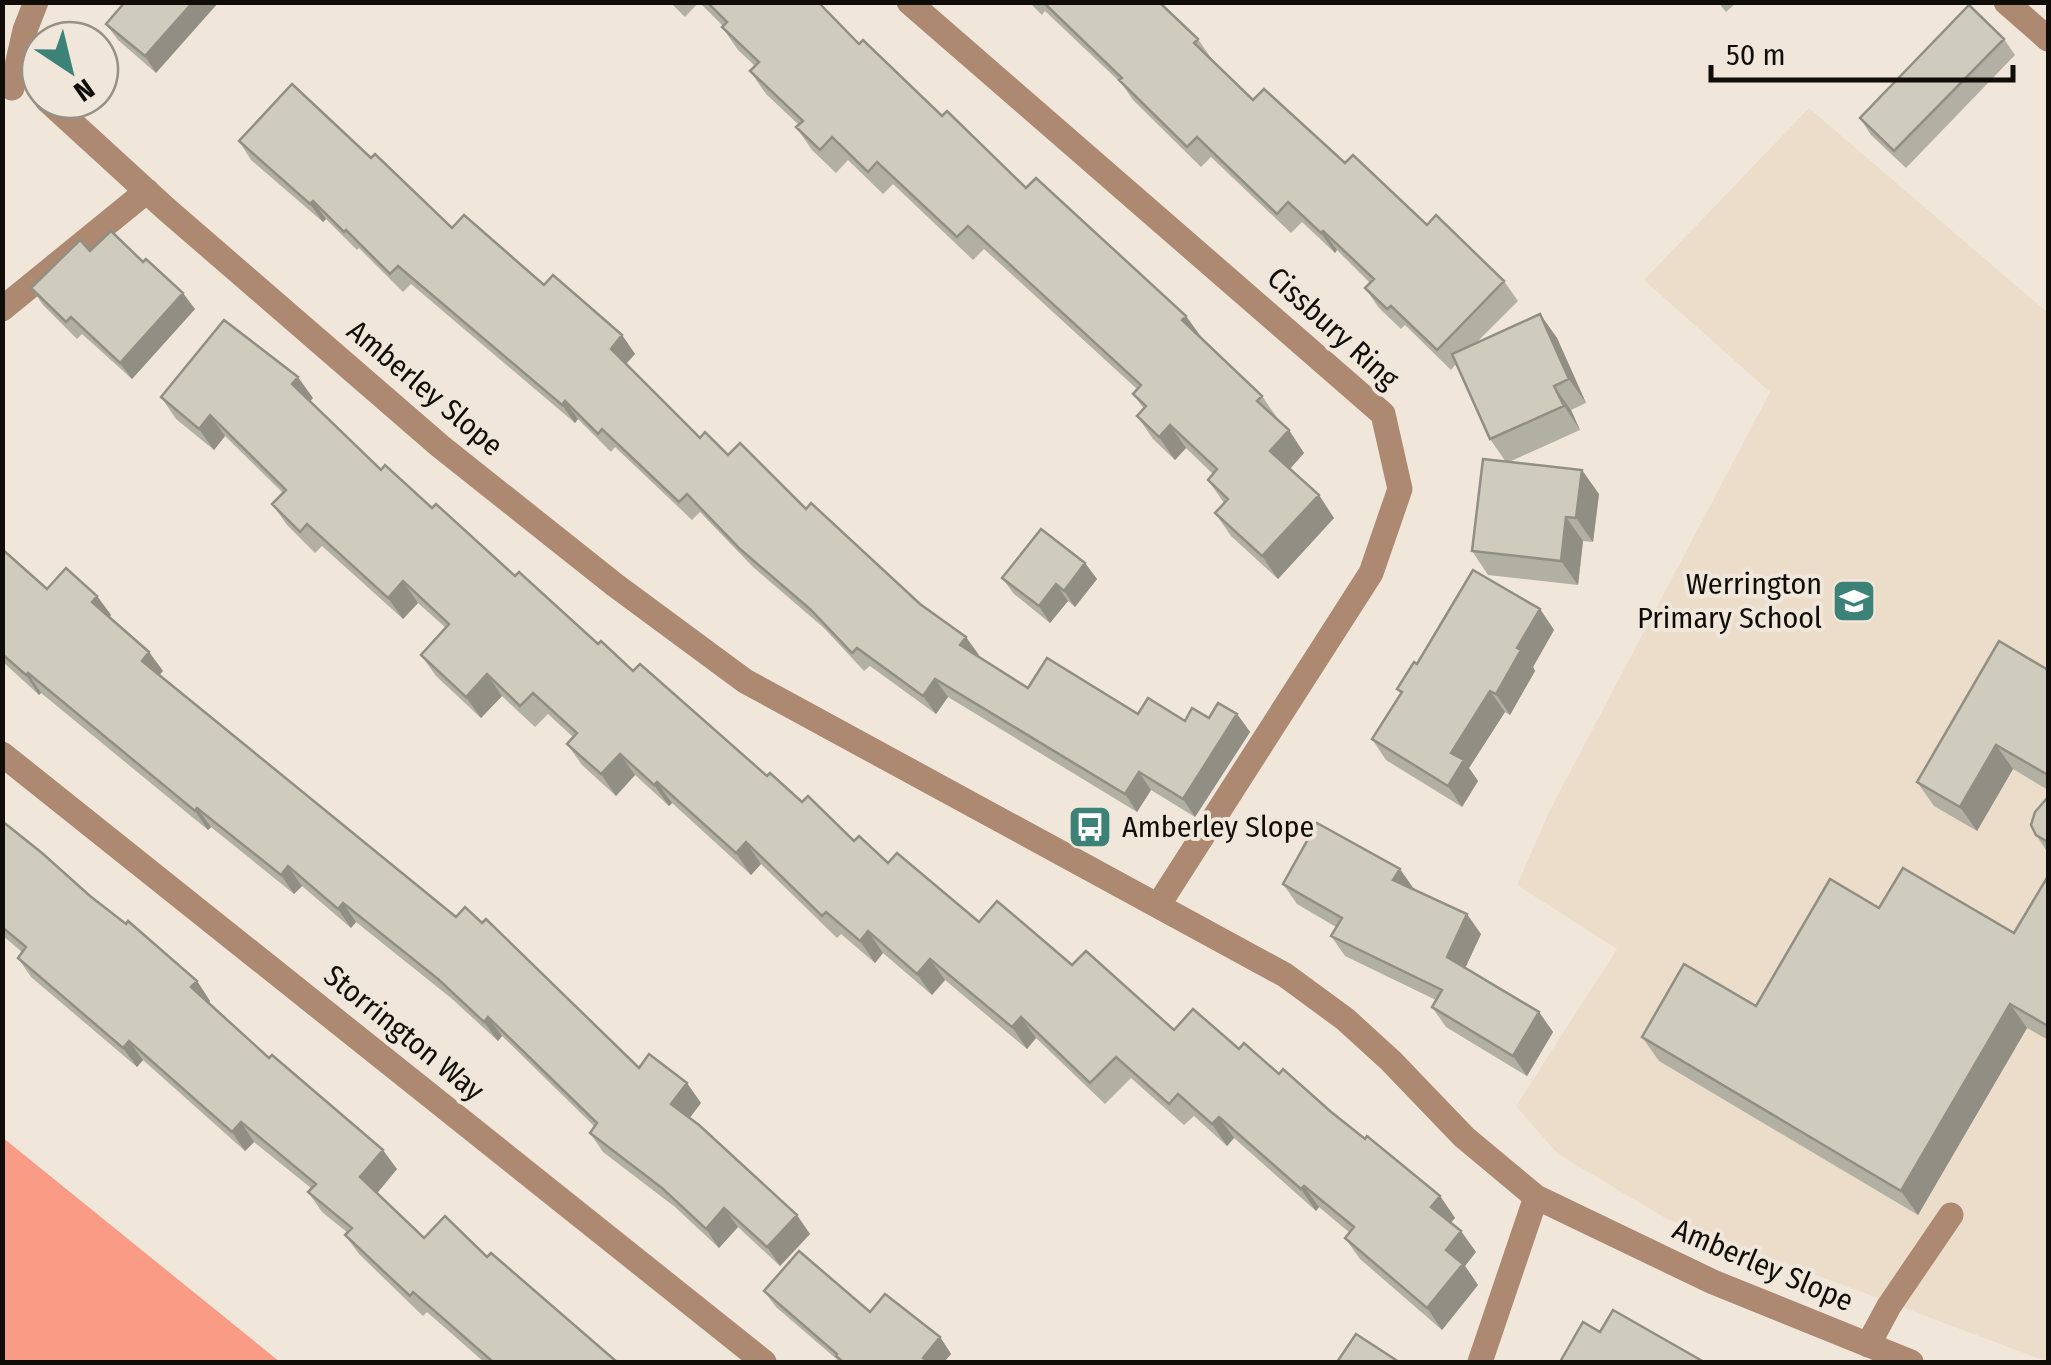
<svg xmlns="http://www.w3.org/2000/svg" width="2051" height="1365" font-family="'Fira Sans Condensed',sans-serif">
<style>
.built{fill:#ecddca}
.green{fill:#fa9b85}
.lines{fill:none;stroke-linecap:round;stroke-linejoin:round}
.minor{stroke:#ad8972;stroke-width:25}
.wall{fill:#b2afa3}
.shaded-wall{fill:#918f84}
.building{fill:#cfccbd;stroke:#918f84;stroke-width:2.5}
.labels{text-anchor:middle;stroke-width:8;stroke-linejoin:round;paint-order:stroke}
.street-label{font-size:30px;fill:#100d09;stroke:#f0e7da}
.poi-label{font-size:30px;fill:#100d09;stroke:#f0e7da;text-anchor:end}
</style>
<rect width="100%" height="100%" fill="#f0e7da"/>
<!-- built -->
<path class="built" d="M1809,108L2048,313V1362L1667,1219L1558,1154L1516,1106L1617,949L1517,885L1550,810L1770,392L1644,280Z"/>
<!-- green -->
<path class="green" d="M2,1137L280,1362H3Z"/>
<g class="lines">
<!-- minor -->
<path class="minor" d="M909,2L1383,414L1400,489L1371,573L1159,904
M2006,2L2048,39
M12,88L25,30L36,2
M47,100L165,208L440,446L615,585L745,681L1285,975L1345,1019L1391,1061L1464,1137L1536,1197L1713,1282L1911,1362
M2,309L147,191
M2,754L764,1362
M1868,1345L1889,1306L1951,1215
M1480,1362L1536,1197"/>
</g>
<!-- wall -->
<path class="wall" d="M125,2L156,73L118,40L106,24Z
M670,2H699L685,17Z
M699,2H818L859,44L1201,339L1262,396L1278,419L1277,420L1304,453L1290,469L1334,518L1278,579L1231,536L1215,513L1224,503L1208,480L1213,474L1186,448L1175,460L1153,439L1137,416L1144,409L1133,394L1137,389L984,249L973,260L893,184L883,194L848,160L836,173L812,150L796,127L799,125L766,94L750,71L755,66L738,50L722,27L723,26Z
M1029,2H1159L1198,39L1211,58L1210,59L1253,100L1345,163L1504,281L1518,301L1476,343L1540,314L1557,338L1586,403L1571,410L1580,430L1509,462L1599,494L1593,542L1583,541L1578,585L1488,575L1472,551L1506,462L1490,439L1456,364L1451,370L1405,325L1401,329L1379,308L1365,288L1370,283L1337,250L1335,253L1302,222L1291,233L1211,157L1201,167L1133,100L1122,84L1045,11L1042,15Z
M1718,2H1737L1726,12Z
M2004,39L2015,55L1906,168L1871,135L1860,118Z
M239,141L371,158L452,228L622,335L635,354L626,364L700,438L728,455L806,509L920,604L966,637L978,656L1028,688L1138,714L1185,721L1237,714L1250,732L1195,817L1151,790L1137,812L948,697L936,714L870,666L864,671L824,628L753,567L700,512L692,520L615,447L611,452L578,419L575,423L411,284L403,292L359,248L357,250L326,219L323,222L251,160Z
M90,251L143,262L195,309L132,379L82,334L77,339L43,305L31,288Z
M161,397L313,398L310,401L381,470L432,508L598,644L767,776L854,841L979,922L1072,965L1174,1030L1239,1049L1279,1074L1330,1111L1440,1196L1455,1218L1451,1222L1476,1252L1465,1266L1478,1285L1442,1330L1360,1259L1345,1238L1350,1233L1319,1207L1316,1211L1234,1138L1227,1146L1194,1116L1184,1125L1131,1078L1105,1104L1036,1038L1027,1049L945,980L932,995L883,953L875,963L841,934L837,938L761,864L751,875L672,803L669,806L635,775L616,796L582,765L567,744L573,737L548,714L535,727L502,696L481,718L436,676L421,655L446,628L418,603L403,619L322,546L315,553L287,525L272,504L283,493L225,436L214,450L176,419Z
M2,549L47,589L97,596L111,615L109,617L149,652L163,671L159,675L639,1068L701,1103L689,1118L810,1234L780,1266L738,1227L719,1248L675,1207L603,1152L590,1133L595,1127L502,1036L498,1041L451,998L356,922L351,928L302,886L294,894L211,827L208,830L41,693L39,695L2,661Z
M1085,563L1097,579L1075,607L1068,601L1050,623L1014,594L1002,578Z
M1540,609L1554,630L1533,667L1535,671L1510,715L1505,712L1469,768L1478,781L1462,807L1386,760L1372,739L1401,694L1397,689L1417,664Z
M2048,670V790L2013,769L1977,831L1934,806L1917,782Z
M2048,797V853L2036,835Z
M2,821L90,896L197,981L210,1001L208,1003L269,1058L397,1169L377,1193L424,1238L487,1257L617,1362H484L427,1312L423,1316L359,1254L345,1235L348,1233L322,1212L308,1192L311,1188L254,1142L245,1151L143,1060L137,1067L31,977L18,958L22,952L2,935Z
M2048,876V1040L2027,1028L1918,1215L1659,1061L1642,1037L1756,1006L1879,908L2014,933Z
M1283,884L1414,889L1481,934L1465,968L1539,1012L1553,1032L1527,1076L1446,1027L1432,1007L1436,1000L1345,956L1331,936L1336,927L1297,904Z
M764,1291L870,1312L940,1337L951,1354L944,1362H840L776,1307Z"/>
<!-- shaded-wall -->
<path class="shaded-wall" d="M193,2H219L156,73L145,56Z
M313,201L326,219L323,222L310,204Z
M1323,231L1337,250L1335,253L1321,233Z
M183,293L195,309L132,379L120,363Z
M1540,314L1557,338L1586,403L1569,379Z
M1186,316L1202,338L1182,320Z
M622,335L635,354L623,367L611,349Z
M298,377L313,398L307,405L292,384Z
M1554,386L1571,410L1580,430L1564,406Z
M565,401L578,419L575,423L562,405Z
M210,415L225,436L214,450L199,429Z
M1170,425L1186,448L1175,460L1159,437Z
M1289,430L1304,453L1286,473L1270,451Z
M1582,470L1599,494L1593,542L1576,518Z
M1319,495L1334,518L1278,579L1262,556Z
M1566,517L1583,541L1578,585L1561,561Z
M1085,563L1097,579L1075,607L1064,591Z
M403,581L418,603L403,619L388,598Z
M1056,584L1068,601L1050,623L1039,606Z
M97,596L111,615L106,621L92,602Z
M1540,609L1554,630L1533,667L1535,671L1510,715L1496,694L1517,648Z
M966,637L979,655L973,663L960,645Z
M149,652L163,671L155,680L142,661Z
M28,673L41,693L39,695L26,675Z
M487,674L502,696L481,718L466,697Z
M935,679L948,697L936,714L923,696Z
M1490,691L1505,712L1469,768L1478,781L1462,807L1448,786L1451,753Z
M1237,714L1250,732L1195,817L1183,799Z
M1996,745L2013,769L1977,831L1960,807Z
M620,754L635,775L616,796L601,774Z
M1139,772L1151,790L1137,812L1125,794Z
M657,782L672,803L669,806L654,785Z
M197,808L211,827L208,830L195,811Z
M746,842L761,864L751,875L736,853Z
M288,866L302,886L294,894L281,875Z
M1400,869L1414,889L1393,880Z
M343,903L356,922L351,928L338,909Z
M1467,914L1481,934L1461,977L1447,957Z
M868,931L883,953L875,963L860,941Z
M930,959L945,980L932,995L917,974Z
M197,981L210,1001L205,1007L191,987Z
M2010,1004L2027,1028L1918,1215L1901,1191Z
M1539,1012L1553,1032L1527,1076L1513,1056Z
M488,1017L502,1036L498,1041L484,1022Z
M1021,1017L1036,1038L1027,1049L1012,1027Z
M129,1041L143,1060L137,1067L123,1048Z
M687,1083L701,1103L685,1124L671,1104Z
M1219,1117L1234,1138L1227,1146L1212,1124Z
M241,1122L254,1142L245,1151L232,1132Z
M383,1150L397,1169L374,1197L360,1177Z
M1304,1186L1319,1207L1316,1211L1301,1189Z
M1440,1196L1455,1218L1446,1228L1431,1207Z
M724,1208L738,1227L719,1248L706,1229Z
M797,1215L810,1234L780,1266L767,1247Z
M1461,1231L1476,1252L1465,1266L1478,1285L1442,1330L1427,1308L1446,1250Z
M940,1337L951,1354L944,1362H926L923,1358Z"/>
<!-- building -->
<path class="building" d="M125,2H193L145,56L106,24Z
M707,2H818L859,44L863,40L942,116L947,111L1026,188L1036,178L1186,316L1182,320L1262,396L1257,401L1289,430L1270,451L1319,495L1262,556L1215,513L1228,499L1208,480L1217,469L1170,425L1159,437L1137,416L1146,406L1133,394L1141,385L968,226L957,237L877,162L868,172L832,137L820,150L796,127L803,121L750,71L759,62L722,27L727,22Z
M1043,2H1159L1198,39L1194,43L1253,100L1264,89L1345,163L1353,155L1427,225L1436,215L1504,281L1437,350L1391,306L1387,309L1365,288L1374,279L1323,231L1321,233L1288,202L1277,214L1197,137L1187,147L1119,80L1122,78Z
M1969,5L2004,39L1894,151L1860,118Z
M292,84L371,158L375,154L452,228L464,215L544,285L553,275L622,335L611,349L700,438L705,432L728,455L740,443L806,509L811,503L920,604L966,637L960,645L1028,688L1047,658L1138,714L1148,698L1185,721L1192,708L1209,718L1218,703L1237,714L1183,799L1139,772L1125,794L935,679L923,696L857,648L852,653L811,610L740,549L687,494L679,502L602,429L598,434L565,401L562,405L398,266L390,274L346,230L344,232L313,201L310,204L239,141Z
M111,231L143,262L146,259L183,293L120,363L71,317L66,322L31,288L80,240L90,251Z
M1540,314L1569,379L1554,386L1564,406L1490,439L1452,354Z
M224,320L298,377L292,384L381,470L385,465L432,508L436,504L515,576L519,572L598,644L601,641L633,671L640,664L767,776L770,773L802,802L808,796L854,841L859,836L888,863L897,853L979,922L997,901L1072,965L1086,951L1174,1030L1193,1009L1239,1049L1244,1043L1279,1074L1283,1069L1330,1111L1365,1139L1367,1136L1440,1196L1431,1207L1461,1231L1446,1250L1463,1264L1427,1308L1345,1238L1354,1227L1304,1186L1301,1189L1219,1117L1212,1124L1178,1094L1169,1104L1116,1057L1090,1083L1021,1017L1012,1027L930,959L917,974L868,931L860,941L826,912L822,916L746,842L736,853L657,782L654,785L620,754L601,774L567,744L577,733L533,693L520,706L487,674L466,697L421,655L449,624L403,581L388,598L307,524L300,532L272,504L286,490L210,415L199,429L161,397Z
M1483,459L1582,470L1576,518L1566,517L1561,561L1472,551Z
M1041,529L1085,563L1064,591L1056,584L1039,606L1002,578Z
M2,549L47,589L66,568L97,596L92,602L149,652L142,661L456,917L465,907L482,923L486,919L639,1068L649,1054L687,1083L671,1104L699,1125L797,1215L767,1247L724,1208L706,1229L662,1188L590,1133L597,1123L488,1017L484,1022L438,979L343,903L338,909L288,866L281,875L197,808L195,811L28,673L26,675L2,654Z
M1473,570L1540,609L1517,648L1521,650L1496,694L1490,691L1451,753L1464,760L1448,786L1372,739L1402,692L1397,689L1414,662L1417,664Z
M1999,641L2048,670V775L1996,745L1960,807L1917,782Z
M2048,797V842L2036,835L2031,825L2035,812Z
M2,821L42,853L90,896L126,924L128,921L197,981L191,987L269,1058L272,1055L383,1150L360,1177L424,1238L445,1216L487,1257L491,1253L617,1362H493L413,1292L410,1296L345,1235L352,1228L308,1192L316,1184L241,1122L232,1132L129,1041L123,1048L18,958L26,947L2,927Z
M1317,823L1400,869L1393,880L1467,914L1447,957L1539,1012L1513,1056L1432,1007L1442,990L1331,936L1342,918L1283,884Z
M1903,868L2014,933L2048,876V1026L2010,1004L1901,1191L1642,1037L1684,964L1756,1006L1830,879L1879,908Z
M799,1251L870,1312L885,1294L940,1337L923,1358L929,1362H843L836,1356L837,1354L764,1291Z
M1613,1310L1704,1362H1560L1583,1322L1600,1332Z
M1356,1334L1399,1362H1337Z"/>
<!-- icons -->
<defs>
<symbol id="school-square" viewBox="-11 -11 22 22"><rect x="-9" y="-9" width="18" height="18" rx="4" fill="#3d8277" stroke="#f0e7da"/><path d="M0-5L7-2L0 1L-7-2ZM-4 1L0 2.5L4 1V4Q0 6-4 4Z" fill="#fff"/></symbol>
<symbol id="bus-square" viewBox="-11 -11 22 22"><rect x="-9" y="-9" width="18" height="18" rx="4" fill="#3d8277" stroke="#f0e7da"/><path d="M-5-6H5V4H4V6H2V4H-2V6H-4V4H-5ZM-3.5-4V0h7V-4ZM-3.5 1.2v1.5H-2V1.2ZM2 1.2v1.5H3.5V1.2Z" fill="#fff"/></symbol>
</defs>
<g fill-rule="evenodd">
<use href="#school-square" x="1829" y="576" width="50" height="50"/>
<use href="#bus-square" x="1065" y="802" width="50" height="50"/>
</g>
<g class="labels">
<!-- street labels -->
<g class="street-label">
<text transform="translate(1333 328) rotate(42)" y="10">Cissbury Ring</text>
<text transform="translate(425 388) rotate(40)" y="10">Amberley Slope</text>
<text transform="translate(404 1033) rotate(39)" y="10">Storrington Way</text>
<text transform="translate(1763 1265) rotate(23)" y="10">Amberley Slope</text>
</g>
<!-- poi labels -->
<g class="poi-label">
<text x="1822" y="594">Werrington<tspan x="1822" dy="34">Primary School</tspan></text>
<text x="1122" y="837" text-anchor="start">Amberley Slope</text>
</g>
</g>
<!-- border -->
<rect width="2051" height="1365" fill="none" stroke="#100d09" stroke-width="10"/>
<!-- north arrow -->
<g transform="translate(70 70) rotate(145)"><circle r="48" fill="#f0e7da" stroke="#969086" stroke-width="2.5"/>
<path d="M0-8L18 38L0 25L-18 38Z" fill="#3d8277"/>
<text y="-15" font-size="28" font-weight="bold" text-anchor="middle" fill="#100d09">N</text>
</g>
<!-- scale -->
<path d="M1711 65v15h302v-15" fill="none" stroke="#100d09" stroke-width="5"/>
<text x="1726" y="65" font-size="30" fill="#100d09" stroke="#f0e7da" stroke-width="8" paint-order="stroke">50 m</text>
</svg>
